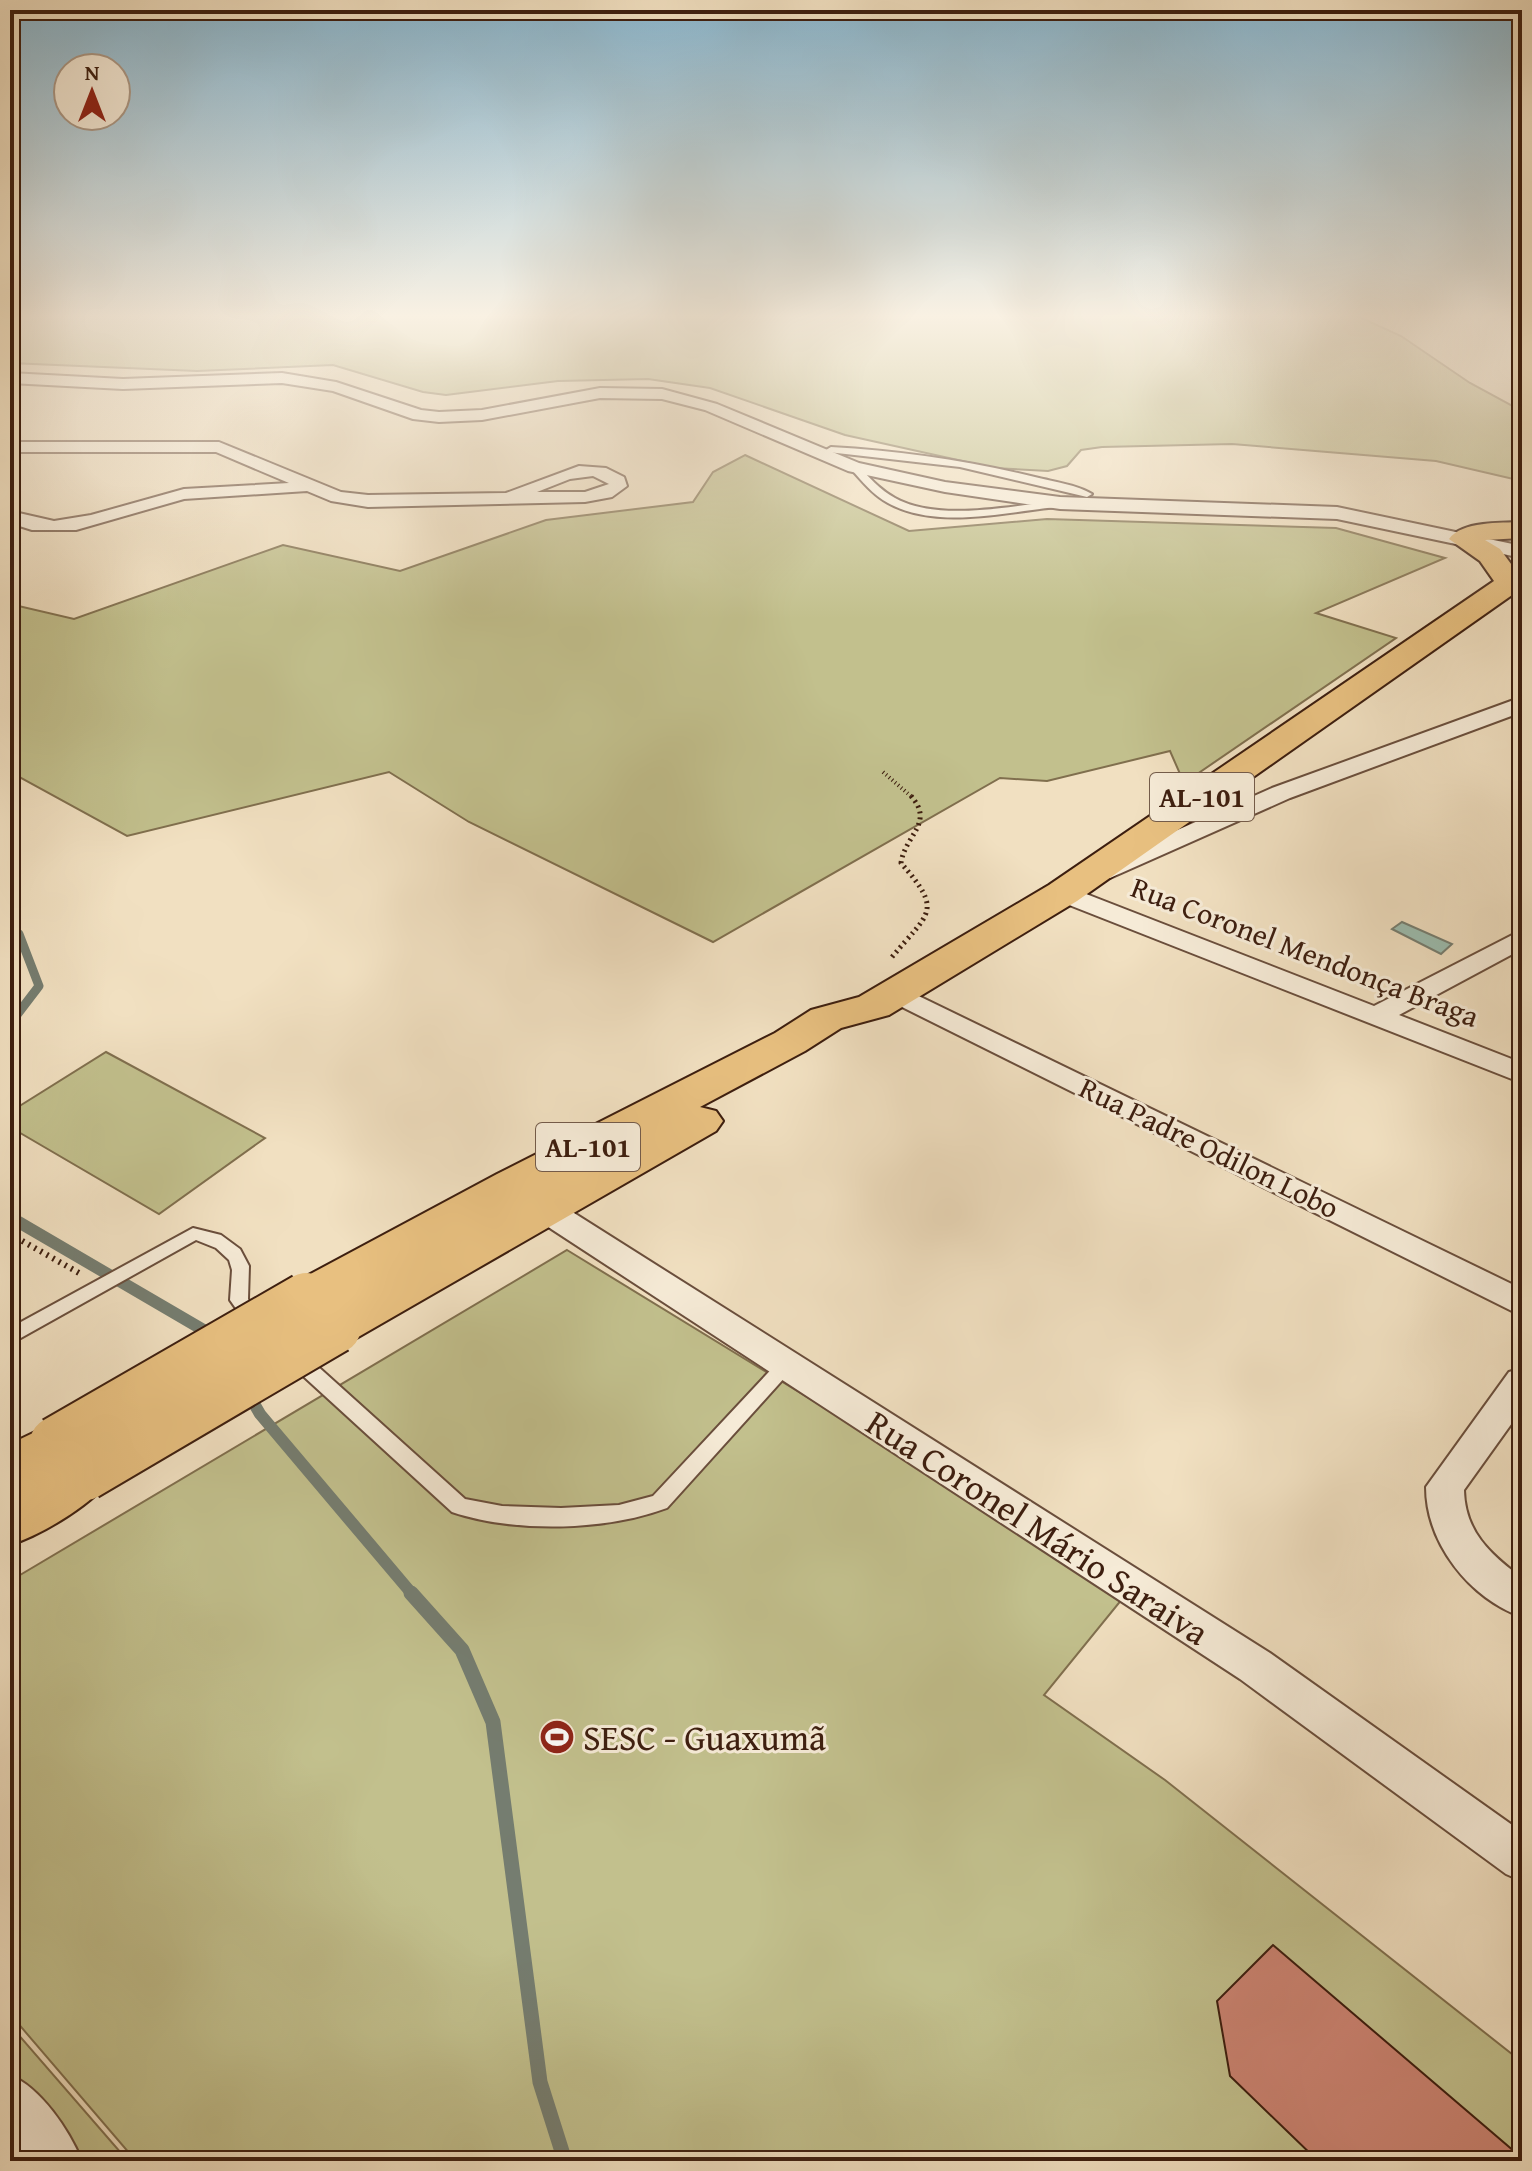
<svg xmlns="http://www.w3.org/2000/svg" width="1532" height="2171" font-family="'Gentium Book Plus',serif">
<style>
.green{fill:#c2c08d;stroke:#806f4e;stroke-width:2}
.water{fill:#9bbdb0;stroke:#757d70;stroke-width:2}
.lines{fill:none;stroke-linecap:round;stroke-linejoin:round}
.stream-far2{stroke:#757d70;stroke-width:9}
.stream-far1{stroke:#757d70;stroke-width:12}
.stream{stroke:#757d70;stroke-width:15}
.building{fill:#cc8473;stroke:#3d1e0f;stroke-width:2}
.lane-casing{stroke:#6a4e3c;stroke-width:4}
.street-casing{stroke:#6a4e3c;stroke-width:4}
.primary-casing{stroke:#3d1e0f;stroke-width:4}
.path-far2{stroke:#3d1e0f;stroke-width:4;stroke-dasharray:1 3;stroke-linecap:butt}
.path-far1{stroke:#3d1e0f;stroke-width:5;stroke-dasharray:2 4;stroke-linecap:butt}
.path{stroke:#3d1e0f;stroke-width:6;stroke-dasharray:2 5;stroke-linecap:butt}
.lane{fill:#f6ebd7;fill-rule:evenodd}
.street{fill:#f6ebd7;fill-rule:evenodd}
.primary{fill:#e8c080;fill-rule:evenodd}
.primary-bridge-casing{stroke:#3d1e0f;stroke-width:56;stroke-linecap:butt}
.primary-bridge{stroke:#e8c080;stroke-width:52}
.labels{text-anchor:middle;stroke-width:6;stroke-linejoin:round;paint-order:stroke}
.shield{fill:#f6ebd7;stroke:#745c4b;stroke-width:2}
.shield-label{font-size:28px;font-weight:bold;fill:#3d1e0f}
.street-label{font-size:30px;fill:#3d1e0f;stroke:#f6ebd7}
.near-street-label{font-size:36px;fill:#3d1e0f;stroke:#f6ebd7}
.near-poi-label{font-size:36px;fill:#3d1e0f;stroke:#f6ebd7;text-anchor:start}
</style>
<rect width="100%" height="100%" fill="#f1e0c1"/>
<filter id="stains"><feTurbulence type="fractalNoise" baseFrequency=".0025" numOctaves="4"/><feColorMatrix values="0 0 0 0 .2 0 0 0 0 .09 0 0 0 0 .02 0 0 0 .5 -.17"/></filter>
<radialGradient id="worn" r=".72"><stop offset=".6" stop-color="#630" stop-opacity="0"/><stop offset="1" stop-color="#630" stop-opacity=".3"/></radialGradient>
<!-- green -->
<path class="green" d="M10,315H1355L1401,336L1470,383L1522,411V481L1436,461L1232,444L1102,447L1081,450L1067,466L1048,471L994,468L845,435L710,388L648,379L558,381L446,395L423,392L333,365L197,371L10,363Z
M745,455L909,531L1047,519L1336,528L1445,558L1316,613L1396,638L1184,783L1170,751L1047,781L1000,778L713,942L469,822L389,772L127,836L10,772V604L74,619L283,545L400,571L546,520L693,502L713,472Z
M106,1052L265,1138L159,1214L10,1127V1112Z
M567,1250L1127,1593L1044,1695L1165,1780L1522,2062V2161H136L10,2014V1581Z
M10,2025L128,2161H10Z"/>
<!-- water -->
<path class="water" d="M1402,922L1452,944L1441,954L1392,929Z"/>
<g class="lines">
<!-- stream-far2 -->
<path class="stream-far2" d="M10,928L19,934L39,986L10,1024"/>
<!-- stream-far1 -->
<path class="stream-far1" d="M10,1217L212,1335
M248,1393L260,1414L413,1595"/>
<!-- stream -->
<path class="stream" d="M411,1593L462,1650L493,1722L540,2082L565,2161"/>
</g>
<!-- building -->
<path class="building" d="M1273,1945L1522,2158V2161H1318L1230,2076L1217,2001Z"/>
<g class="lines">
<defs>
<path id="lane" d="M831,447C901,451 971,461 1039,478C1056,482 1077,485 1092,494L1087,497L960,467L828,452L826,450Z
M851,465H857C869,477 880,490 895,498C938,522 1010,506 1057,501L1062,504L1057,507C1005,512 937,530 888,503C873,495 862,481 851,469Z
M193,1228L221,1235L240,1249L249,1266L248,1299L265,1322L263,1327H249L230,1300L232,1270L229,1260L216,1248L196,1240L10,1344V1328Z
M297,1352L304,1354L465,1499L502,1506L561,1508L619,1505L653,1496L780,1360L787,1358L794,1360L796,1365L667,1508C606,1531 514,1533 452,1512L290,1364L288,1359L290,1354Z"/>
<path id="street" d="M10,373L123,379L282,373L336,382L421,410L439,412L482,410L600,388L662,389L717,404L859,463L945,482L1060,497L1337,507L1522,546V558L1337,519L1060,509L945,492L848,471L705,410L662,399L600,398L482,420L439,422L413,419L333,391L282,383L123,389L10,383Z
M10,442H219L341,492L368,495L506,493L579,466L606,468L624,477L627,486L612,497L585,502L368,507L331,501L307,491L184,499L76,530H32L10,523V511L54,521L91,515L184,489L289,483L216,452H10ZM593,476L609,484L585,492H537L570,479Z
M1522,697V712L1290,798L1110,878H1092L1088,873L1092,868L1272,788Z
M1063,885L1374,1006L1522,930V949L1399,1015L1522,1063V1083L1054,899L1050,893Z
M896,985L1522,1289V1316L886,999L882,993L886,987Z
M544,1198L555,1201L1270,1653L1522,1832V1881L1506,1874L1240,1679L533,1217L528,1209L533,1201Z
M1522,1368V1409L1464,1490C1465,1532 1490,1554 1522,1578V1617C1469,1598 1426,1543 1426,1487L1509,1372Z
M10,2075C41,2088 69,2130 82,2161H24L10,2142Z"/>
<path id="primary" d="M1522,522V538L1485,540L1500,549L1514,568L1522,566V588L1077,901L889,1015L841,1028L805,1051L700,1107L716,1111L723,1121L716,1131L353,1340L335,1346L317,1340L309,1327L317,1314L306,1317L288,1312L281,1299L288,1286L497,1174L775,1033L811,1010L859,997L1049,885L1494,581L1480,561L1449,539C1462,521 1500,523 1522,522Z
M56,1422L75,1428L83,1443L77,1455L85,1452L105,1459L113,1474C98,1502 41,1535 10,1545V1444Z"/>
</defs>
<!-- lane casing -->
<use href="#lane" class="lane-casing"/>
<!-- street casing -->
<use href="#street" class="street-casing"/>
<!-- primary casing -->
<use href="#primary" class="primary-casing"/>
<!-- path-far2 -->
<path class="path-far2" d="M883,772L913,798"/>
<!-- path-far1 -->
<path class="path-far1" d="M892,957C929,912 944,912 901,863C905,835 935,823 911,796"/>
<!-- path -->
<path class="path" d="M10,1234L79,1273"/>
<!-- lane -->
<use href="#lane" class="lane"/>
<!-- street -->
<use href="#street" class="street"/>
<!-- primary -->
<use href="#primary" class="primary"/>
<defs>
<path id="primary-bridge" d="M56,1443L306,1299
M85,1474L335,1327"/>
</defs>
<!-- primary-bridge casing -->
<use href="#primary-bridge" class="primary-bridge-casing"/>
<!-- primary-bridge -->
<use href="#primary-bridge" class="primary-bridge"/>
</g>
<!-- sky -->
<linearGradient id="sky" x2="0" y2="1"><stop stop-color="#89b8d2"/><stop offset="0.51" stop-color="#f9f1e3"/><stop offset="1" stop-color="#f9f1e3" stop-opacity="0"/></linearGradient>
<rect width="1532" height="619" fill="url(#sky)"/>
<!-- icons -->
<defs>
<symbol id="stadium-disc" viewBox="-11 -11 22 22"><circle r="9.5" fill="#8f2418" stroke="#f6ebd7"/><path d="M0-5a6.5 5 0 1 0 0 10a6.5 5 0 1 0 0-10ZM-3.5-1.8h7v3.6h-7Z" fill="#fff"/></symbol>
</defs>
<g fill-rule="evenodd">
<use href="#stadium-disc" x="537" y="1717" width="40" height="40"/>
</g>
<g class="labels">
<!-- shield labels -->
<g class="shield">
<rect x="1150" y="773" width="104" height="48" rx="6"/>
<rect x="536" y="1123" width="104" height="48" rx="6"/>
</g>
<g class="shield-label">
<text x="1202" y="807">AL-101</text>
<text x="588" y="1157">AL-101</text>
</g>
<!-- street labels -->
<g class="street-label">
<text transform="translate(1305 952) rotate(21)" y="10">Rua Coronel Mendonça Braga</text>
<text transform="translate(1209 1148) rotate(26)" y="10">Rua Padre Odilon Lobo</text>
</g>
<!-- near-street labels -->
<g class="near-street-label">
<text transform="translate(1038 1527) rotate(33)" y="13">Rua Coronel Mário Saraiva</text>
</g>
<!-- near-poi labels -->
<g class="near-poi-label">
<text x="583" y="1750">SESC - Guaxumã</text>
</g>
</g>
<!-- margin -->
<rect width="1532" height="2171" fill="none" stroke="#f1e0c1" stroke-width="40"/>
<rect x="12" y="12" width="1508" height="2147" fill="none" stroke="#3d1e0f" stroke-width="4"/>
<rect x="20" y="20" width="1492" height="2131" fill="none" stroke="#3d1e0f" stroke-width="2"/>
<!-- north arrow -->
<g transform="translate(92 92)"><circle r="38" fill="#f6ebd7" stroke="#ac9987" stroke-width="2"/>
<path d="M0-6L14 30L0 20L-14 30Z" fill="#8f2418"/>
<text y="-12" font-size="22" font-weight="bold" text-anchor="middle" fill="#3d1e0f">N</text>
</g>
<rect width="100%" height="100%" filter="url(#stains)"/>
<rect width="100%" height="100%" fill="url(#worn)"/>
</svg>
